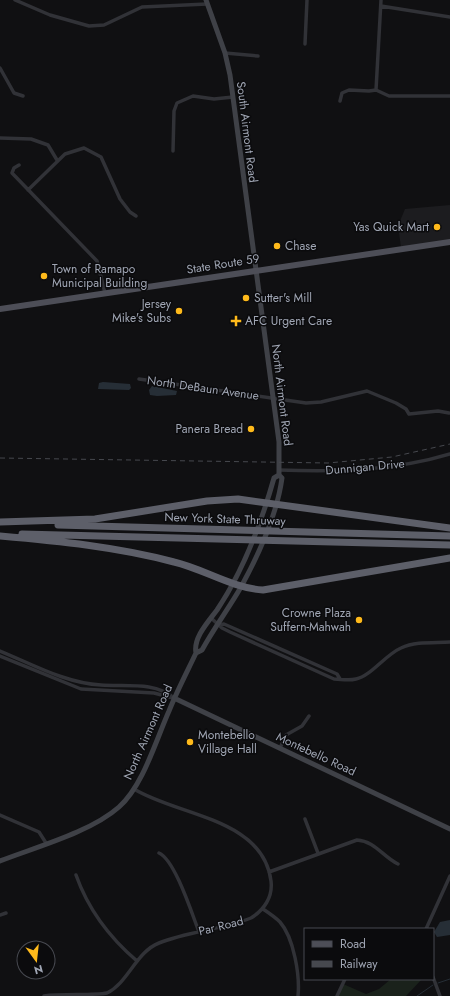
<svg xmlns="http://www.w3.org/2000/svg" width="450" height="996" font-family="Jost,sans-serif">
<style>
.built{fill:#1c1c1f}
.green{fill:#1a221b}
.water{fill:#262e36}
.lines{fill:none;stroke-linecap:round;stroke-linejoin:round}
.stream{stroke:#262e36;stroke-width:1}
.street{stroke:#313237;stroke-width:3.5}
.secondary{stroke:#3f4147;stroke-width:5}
.primary{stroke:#4d4e57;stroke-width:6}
.highway{stroke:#5d5f69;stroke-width:7}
.rail{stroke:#46484e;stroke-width:1;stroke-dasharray:5 4;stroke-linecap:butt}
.poi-dot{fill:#ffba1b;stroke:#0b0b0d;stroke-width:1.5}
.labels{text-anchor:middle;stroke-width:3;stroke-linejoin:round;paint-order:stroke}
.street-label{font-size:12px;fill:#a0a6b4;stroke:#0b0b0d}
.poi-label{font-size:12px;fill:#a0a6b4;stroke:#0b0b0d;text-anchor:start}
</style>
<rect width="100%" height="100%" fill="#101012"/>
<!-- built -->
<path class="built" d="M450,205V240L401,247L398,226L405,209Z"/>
<!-- green -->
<path class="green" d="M391,979H422L406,996H337L343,984L366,994L379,989Z"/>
<!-- water -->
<path class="water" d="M103,382L130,384L131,388L129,390L98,389L99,383Z
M152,386L177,391L176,395L157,396L150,395L149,390Z
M450,920V935L437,937L434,932L440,922Z"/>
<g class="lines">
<!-- stream -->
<path class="stream" d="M438,983L450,979
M417,996L433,985"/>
<!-- street -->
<path class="street" d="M15,0L50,15L89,26L104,25L142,7L207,4
M381,6L450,17
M305,44L307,0
M225,53L258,56
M0,68L14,93L23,96
M376,90L381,0
M340,101L342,93L349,90L369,91L376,90L389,96H450
M0,138L31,139L48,145L57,160
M173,151L174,111L177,103L193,96L214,99L233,97
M19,165L14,168L12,173L97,261L105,293
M28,190L65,154L84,148L101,157L120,199L130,212L136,216
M139,379L306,403L321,402L367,391L396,403L406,409L409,414L438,411L449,413
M279,470C337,472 394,471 450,454
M211,618L222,628L230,632L334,679C341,679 348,681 356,679C371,676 385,655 401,648C416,641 434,643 450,642
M220,625L224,624L337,674L340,679
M0,651C32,664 65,683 101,685C125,687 154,681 174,698
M0,656L81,689L154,693L173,698
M280,748L286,735L302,726L309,716
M0,815L39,832L46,843
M305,819L318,853
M159,853C175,860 192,914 199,932
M269,872L357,840C375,841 383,857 398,864
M76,875C88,909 110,938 137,961
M263,909C269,913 275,917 280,922C294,938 300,976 298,996
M0,915L6,913
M426,929L450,876
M433,977L440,996
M44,996C62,993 92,996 107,993C128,983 136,952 159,943C189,931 221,930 251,918C264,910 273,897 271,881C263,818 178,816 134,789
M337,996L345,979"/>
<!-- secondary -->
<path class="secondary" d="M196,653C193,638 208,622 217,610C244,570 261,524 274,478L279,475
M174,698L450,829
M0,861C36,847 91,832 119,807C143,786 156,740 169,711C177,691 187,672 196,653L202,650C214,628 229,608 241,587C259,554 277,515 282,478L279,475V442L230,75L225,53L206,0"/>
<!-- primary -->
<path class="primary" d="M0,309L450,242"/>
<!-- highway -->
<path class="highway" d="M0,522L95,519L207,501L238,499L450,528
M58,525L450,536
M22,534L450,545
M0,536C58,541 118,547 174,562C204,569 232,588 263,590L450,558"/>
<!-- rail -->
<path class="rail" d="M0,458L328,463L392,457L450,444"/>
</g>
<!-- markers -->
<g class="poi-dot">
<circle cx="437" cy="227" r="4"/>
<circle cx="277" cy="246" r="4"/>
<circle cx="44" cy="276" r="4"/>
<circle cx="246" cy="298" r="4"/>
<circle cx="179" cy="311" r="4"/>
<path d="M234 315h4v4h4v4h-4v4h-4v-4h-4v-4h4z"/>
<circle cx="251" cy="429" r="4"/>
<circle cx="359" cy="620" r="4"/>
<circle cx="190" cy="742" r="4"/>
</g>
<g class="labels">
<!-- street labels -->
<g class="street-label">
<text transform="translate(247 132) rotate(83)" y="4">South Airmont Road</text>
<text transform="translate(223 264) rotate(-9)" y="4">State Route 59</text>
<text transform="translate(203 388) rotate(8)" y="4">North DeBaun Avenue</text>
<text transform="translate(282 395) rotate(83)" y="4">North Airmont Road</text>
<text transform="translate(365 467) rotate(-5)" y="4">Dunnigan Drive</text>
<text transform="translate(225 519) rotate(2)" y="4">New York State Thruway</text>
<text transform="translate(148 732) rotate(-66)" y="4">North Airmont Road</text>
<text transform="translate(316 754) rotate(25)" y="4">Montebello Road</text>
<text transform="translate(221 926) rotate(-14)" y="4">Par Road</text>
</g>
<!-- poi labels -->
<g class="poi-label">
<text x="429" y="231" text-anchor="end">Yas Quick Mart</text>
<text x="285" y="250">Chase</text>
<text x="52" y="273">Town of Ramapo<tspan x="52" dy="14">Municipal Building</tspan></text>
<text x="254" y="302">Sutter's Mill</text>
<text x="171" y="308" text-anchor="end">Jersey<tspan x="171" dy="14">Mike's Subs</tspan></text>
<text x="245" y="325">AFC Urgent Care</text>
<text x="243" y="433" text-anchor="end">Panera Bread</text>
<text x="351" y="617" text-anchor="end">Crowne Plaza<tspan x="351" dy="14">Suffern-Mahwah</tspan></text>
<text x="198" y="739">Montebello<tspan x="198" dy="14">Village Hall</tspan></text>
</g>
</g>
<!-- legend -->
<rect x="304" y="928" width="130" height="52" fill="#0b0b0d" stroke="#474950"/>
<rect x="312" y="941" width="20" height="6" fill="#4d4e57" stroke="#474950"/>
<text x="340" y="948" font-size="12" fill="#a0a6b4">Road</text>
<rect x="312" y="961" width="20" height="6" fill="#46484e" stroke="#474950"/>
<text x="340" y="968" font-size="12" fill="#a0a6b4">Railway</text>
<!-- north arrow -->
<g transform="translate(36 960) rotate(165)"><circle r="19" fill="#0b0b0d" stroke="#474950"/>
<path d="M0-3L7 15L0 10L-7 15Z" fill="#ffba1b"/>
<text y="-6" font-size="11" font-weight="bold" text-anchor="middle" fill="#a0a6b4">N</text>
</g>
</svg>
